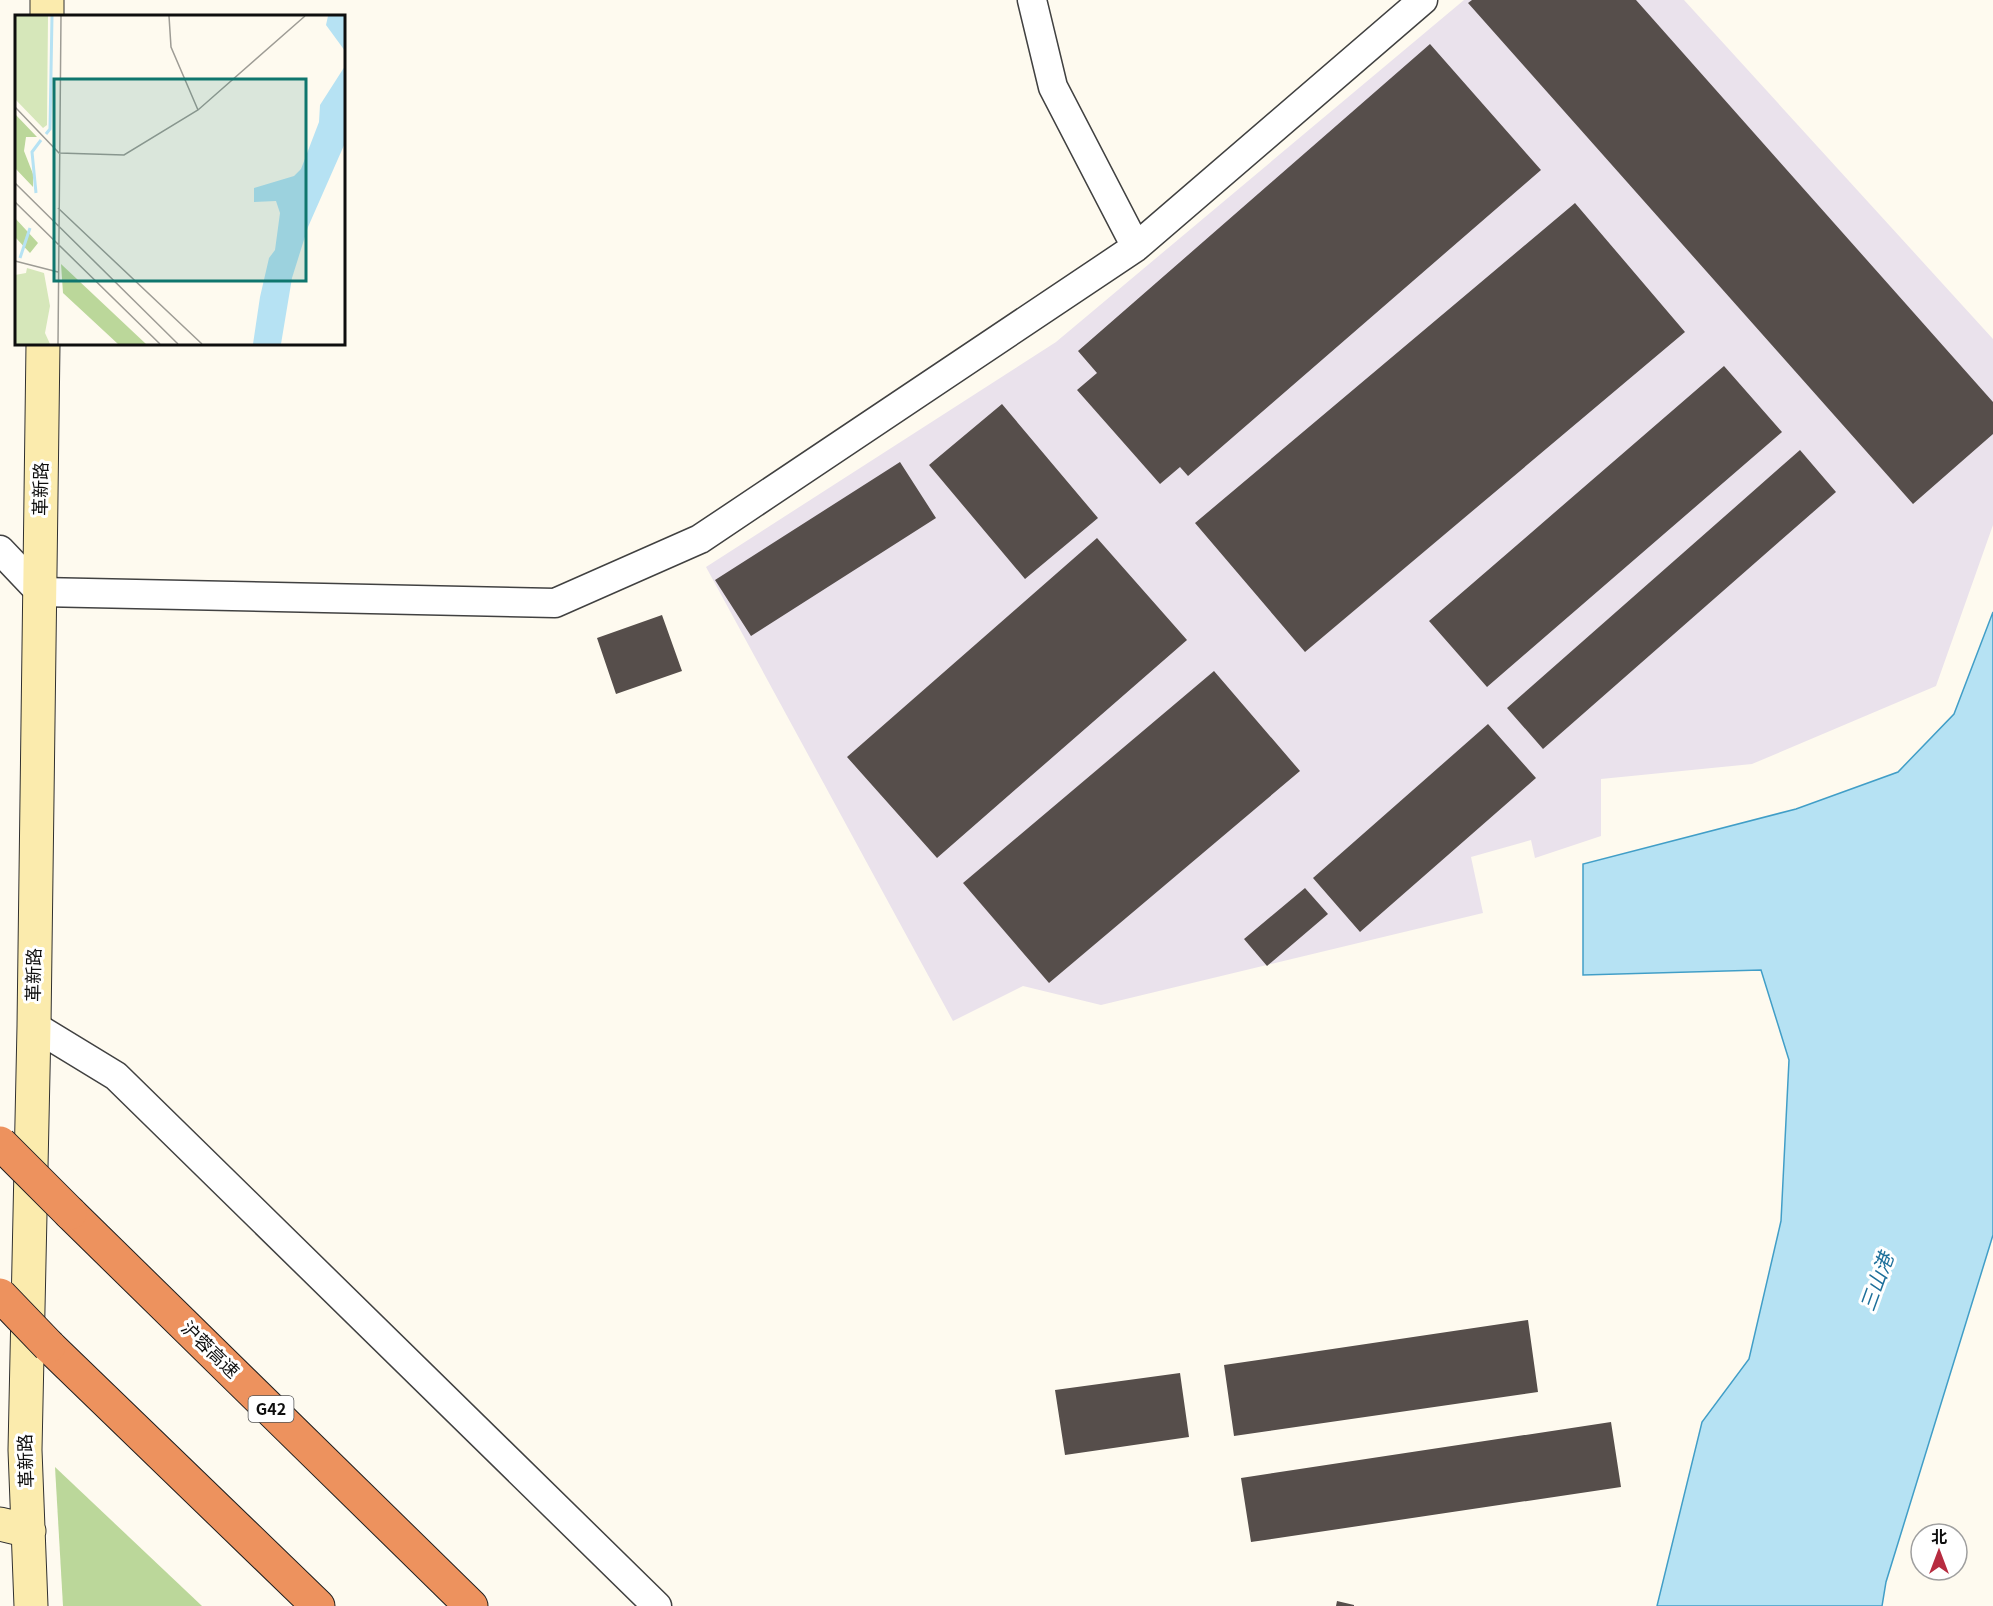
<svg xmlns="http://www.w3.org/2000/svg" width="1993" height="1606" font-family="Georgia,'Noto Sans SC',serif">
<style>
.industrial{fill:#eae2ec}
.forest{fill:#bbd79a}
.water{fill:#b6e2f3;stroke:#419ec7;stroke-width:1.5}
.building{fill:#564e4b}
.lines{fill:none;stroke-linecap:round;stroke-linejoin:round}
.street-casing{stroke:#414141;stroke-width:31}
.secondary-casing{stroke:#303030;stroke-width:35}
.highway-casing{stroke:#1f1f1f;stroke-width:35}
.street{stroke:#fff;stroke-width:28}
.secondary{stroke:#fbebad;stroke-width:33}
.highway{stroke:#ed925e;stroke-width:33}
.highway-bridge-casing{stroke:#1f1f1f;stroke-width:35;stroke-linecap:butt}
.highway-bridge{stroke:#ed925e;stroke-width:33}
.labels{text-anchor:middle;stroke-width:6;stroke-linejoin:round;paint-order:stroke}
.shield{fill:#fff;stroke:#565656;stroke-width:1.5}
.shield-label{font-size:16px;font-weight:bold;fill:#0e0e0e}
.street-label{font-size:18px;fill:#0e0e0e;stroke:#fff}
.water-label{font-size:20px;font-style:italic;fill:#1d6f9a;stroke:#fff}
.inset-river{fill:none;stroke:#b6e2f3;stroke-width:3}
.inset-road{fill:none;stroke:#9e9c95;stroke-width:1.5}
.view{fill:#0f766e;fill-opacity:0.15;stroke:#0f766e;stroke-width:3}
.inset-edge{fill:none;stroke:#0e0e0e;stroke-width:3}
</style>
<rect width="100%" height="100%" fill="#fefaef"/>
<!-- industrial -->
<path class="industrial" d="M1464,0H1684L1993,339V525L1936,686L1752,764L1601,779V836L1535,858L1531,840L1471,857L1483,913L1101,1005L1023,986L953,1021L706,567L1056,342Z"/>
<!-- forest -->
<path class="forest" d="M55,1467L202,1606H63Z"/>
<!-- water -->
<path class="water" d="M1993,612V1235L1886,1582L1882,1606H1657L1702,1422L1749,1359L1781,1221L1789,1060L1761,970L1583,975V864L1796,809L1898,772L1954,714Z"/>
<!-- building -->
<path class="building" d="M1472,0H1636L1993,402V434L1913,504L1468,3Z
M1430,44L1541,170L1188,476L1180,467L1160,484L1077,390L1097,373L1078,351Z
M1575,203L1685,332L1305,652L1195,523Z
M1724,366L1782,432L1487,687L1429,621Z
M1002,404L1098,518L1025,579L929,465Z
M1800,450L1836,492L1543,749L1507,708Z
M900,462L936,518L751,636L715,580Z
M1097,538L1187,640L937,858L847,757Z
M662,615L682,671L616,694L597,638Z
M1214,671L1300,771L1049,983L963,883Z
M1488,724L1536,778L1360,932L1313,878Z
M1305,888L1328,914L1267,966L1244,939Z
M1528,1320L1538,1392L1234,1436L1224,1365Z
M1180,1373L1189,1437L1065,1455L1055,1390Z
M1611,1422L1621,1487L1251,1542L1241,1478Z
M1337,1601L1354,1605V1606H1336Z"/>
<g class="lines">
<defs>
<path id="street" d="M1032,0L1053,87L1136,247
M0,550L40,592L555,603L700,539L1136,247L1423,0
M34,1026L116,1076L657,1606"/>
<path id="secondary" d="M47,16V0
M0,1524L29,1531
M31,1606L25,1450L34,1026L43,344"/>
<path id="highway" d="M70,1213L471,1606
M49,1346L318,1606"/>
</defs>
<!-- street casing -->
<use href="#street" class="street-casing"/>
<!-- secondary casing -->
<use href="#secondary" class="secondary-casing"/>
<!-- highway casing -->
<use href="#highway" class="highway-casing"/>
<!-- street -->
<use href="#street" class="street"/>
<!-- secondary -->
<use href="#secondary" class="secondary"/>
<!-- highway -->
<use href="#highway" class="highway"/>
<defs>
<path id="highway-bridge" d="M0,1143L70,1213
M0,1295L49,1346"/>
</defs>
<!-- highway-bridge casing -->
<use href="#highway-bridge" class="highway-bridge-casing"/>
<!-- highway-bridge -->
<use href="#highway-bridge" class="highway-bridge"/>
</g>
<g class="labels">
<!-- shield labels -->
<rect class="shield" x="248.5" y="1396" width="45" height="26" rx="4.5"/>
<g class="shield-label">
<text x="271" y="1415">G42</text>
</g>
<!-- street labels -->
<g class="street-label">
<text transform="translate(41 489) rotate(-89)" y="6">革新路</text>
<text transform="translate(34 975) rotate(-89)" y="6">革新路</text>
<text transform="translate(210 1350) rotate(44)" y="6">沪蓉高速</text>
<text transform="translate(26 1461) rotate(-92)" y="6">革新路</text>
</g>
<!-- water labels -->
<g class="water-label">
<text transform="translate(1877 1282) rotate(-70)" y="7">三山港</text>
</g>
</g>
<!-- overview -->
<g transform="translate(15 15)">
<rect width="330" height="330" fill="#fefaef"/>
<path d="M0,1H33L32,110L28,113L0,84ZM12,253L29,258L35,291L30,318L35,329H0V260L11,258Z" fill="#d6e7ba"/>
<path d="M0,99L22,122H11L9,136L18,159V172L0,153ZM0,203L23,228L15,238L0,222ZM46,249L131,329H103L48,278Z" fill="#bbd79a"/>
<path d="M313,1H330V36L311,10ZM330,51V128L293,212L277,263L266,329H238L245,282L254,243L260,235L265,198L261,186L239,187V173L279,161L286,154L304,107L305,90Z" fill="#b6e2f3"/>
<path class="inset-river" d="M31,119L35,114L37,1M21,178L17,137L26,125M5,243L15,213"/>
<path class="inset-road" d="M154,1L156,32L183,95M0,92L44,138L109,140L183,95L290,1M0,168L163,329M0,187L145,329M43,193L187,329M0,246L43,257M43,329L46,1"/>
<path class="view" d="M39,64H291V266H39Z"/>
<rect width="330" height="330" class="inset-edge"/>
</g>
<!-- north arrow -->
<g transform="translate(1939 1552)"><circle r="28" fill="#ffffff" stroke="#9f9f9f" stroke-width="1.5"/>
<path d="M0-4.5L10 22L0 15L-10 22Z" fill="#b72c40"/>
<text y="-9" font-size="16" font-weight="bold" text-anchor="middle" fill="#0e0e0e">北</text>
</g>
</svg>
